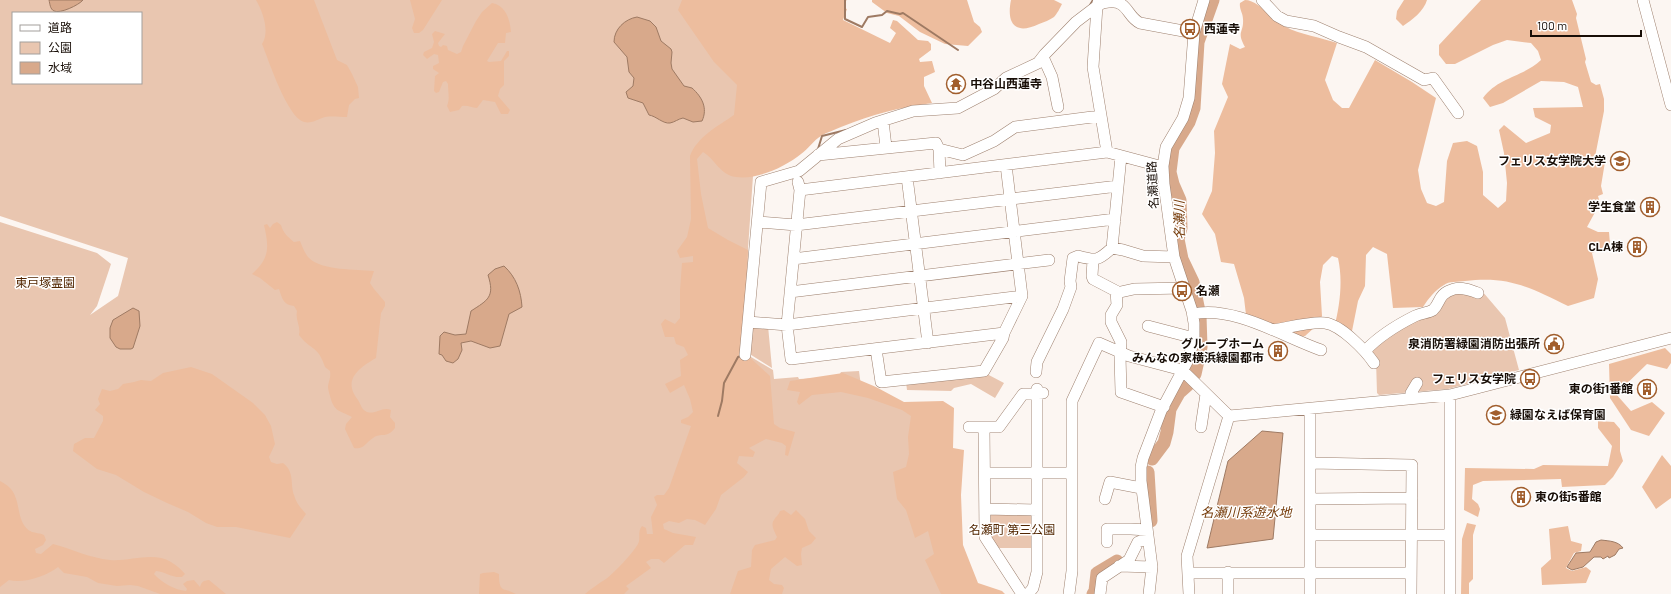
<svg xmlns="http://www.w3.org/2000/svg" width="1671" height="594" font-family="Barlow,'Noto Sans JP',sans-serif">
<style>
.green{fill:#e9c6b0;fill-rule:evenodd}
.forest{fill:#edbd9e}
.water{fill:#d8a98b;stroke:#9e7a63}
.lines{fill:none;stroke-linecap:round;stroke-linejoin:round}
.stream{stroke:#9e7a63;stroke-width:2}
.river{stroke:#d8a98b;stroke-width:13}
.minor-casing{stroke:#9e816f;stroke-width:12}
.minor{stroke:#fff;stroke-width:11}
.labels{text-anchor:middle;stroke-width:3;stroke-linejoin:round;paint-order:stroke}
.poi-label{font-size:12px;font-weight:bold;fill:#180e07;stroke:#fff;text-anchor:end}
.street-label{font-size:12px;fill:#180e07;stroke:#fff}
.park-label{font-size:12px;fill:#522601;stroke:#fff}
.water-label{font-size:13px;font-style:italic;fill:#763c0b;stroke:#fff}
</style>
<rect width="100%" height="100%" fill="#fcf6f2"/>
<!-- green -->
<path class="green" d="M0,0H700L773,125L753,176L741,351L773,370L774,379L798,377L799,379L838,377L841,372L859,371L861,386L905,406H946L966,594H0V222L97,253L111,264L97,306L90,315L118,296L128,258L0,216ZM13,13H141V83H13Z
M1482,291L1505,318L1519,370L1448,389L1379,395L1377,393L1376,360L1370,348L1418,316L1444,295Z
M751,325L768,326L772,368L748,353Z
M985,373L1004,383L995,398L971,384L954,388L951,391L907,390L906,382Z
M992,512L1032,513L1035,548H998L990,535L989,515Z"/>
<!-- forest -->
<path class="forest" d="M256,0H314L337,60L347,65L352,74L358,87L359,98L355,99L349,105L347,117C340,117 332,116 325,117C318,119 312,124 304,122C287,117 269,61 262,44C270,32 263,12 256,0Z
M410,0H442L423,30L419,33H414L412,28L415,19Z
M682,0H847L844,2V8L847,9L843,20L890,43L896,33L890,28L893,20L897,21L918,40L928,41L931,44V50L919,59L920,62L932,61L935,72L924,77V86L932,103C898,108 873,114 841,127C835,130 827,132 821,136C814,140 808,149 801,154C785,167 757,180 736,177C720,175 715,159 703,152L697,159L701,194L708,228L728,240L748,250L745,353L770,376L774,424L780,428L795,432L788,456L785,455L786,446L782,443L766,439L749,448L755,452L753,457L739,456L737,463L748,472L744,477L721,495L716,509L705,525L695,520L687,519L679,523L669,521L663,524L664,529L673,533L696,537L693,545H685L664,563L659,559H651L646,562L651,568L626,586L629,589L624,594H585C592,588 598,584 606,579C614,573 633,553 638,544C641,538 637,532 642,526L646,528L647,534H653L651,517L657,505L654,497L657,495H664L669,488L691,426L681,423V420L688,417L693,412L690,399L684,385L670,393L665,384L681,376L680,360L688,355L684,347L676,344L674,337H665L661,324L665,319L675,324L680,318V290L682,263L693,262V256L680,258L677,251L687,237L691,219L690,156C697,137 718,126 734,115L737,85L714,62L678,10Z
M872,0H967L974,22L980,27L982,32L968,46L945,44L920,32L899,16L887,13L872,2Z
M1011,0H1054L1062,4C1060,8 1057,14 1054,17C1050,20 1044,22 1039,24C1016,35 1006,25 1011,0Z
M1245,0C1258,0 1274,20 1286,27C1298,34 1323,38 1337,43L1325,80L1333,100L1342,108H1349L1375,60L1412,82L1436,98L1418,170L1421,189L1427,203L1436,206L1444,202L1447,161L1453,143L1467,141L1477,146L1483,172V195L1498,208L1506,201L1507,183L1504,153L1499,130L1504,125L1526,143L1550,133L1551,125L1535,117L1533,108L1583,107L1578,87L1564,82L1541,81L1503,103L1490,107L1483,98C1498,77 1523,77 1541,60L1538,51L1531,43L1507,40L1493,45L1455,64H1446L1439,55V45L1481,0H1572L1577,14L1576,18L1586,59L1585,62L1591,82L1596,85L1600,84L1604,99V111L1594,162H1605L1601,186L1603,194L1598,196L1600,203L1587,227L1598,232H1609L1610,244L1592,253L1598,279L1594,298L1568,306C1529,287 1509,276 1465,281C1458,282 1449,281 1444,285C1434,291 1429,298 1423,307L1393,308L1387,254L1373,247L1366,255L1365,286L1358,301L1352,331L1334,328C1340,306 1343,280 1338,258L1332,256L1323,265L1320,282L1322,316L1316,326L1305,336L1295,338L1246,315L1244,298L1234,264L1221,262L1215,234L1202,214L1212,191L1215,153L1214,131L1228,97L1222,84L1230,44L1240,49L1245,47C1236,31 1244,33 1243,19C1243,13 1239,9 1240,3Z
M1404,0H1427C1424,11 1412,20 1403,26L1396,19L1397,11Z
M492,3C506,5 510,20 511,32L506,33L505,43H498L487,61L489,62L501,61L507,51H509V56L504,61V85L500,89L498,96L510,110L508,114H501L495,102L483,100L477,108C471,108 468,105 462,106L459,110L450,112L447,106C450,99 448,92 448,84L446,81L443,82L439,92L436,93L434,91L435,76L439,73L433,69V66L439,63L438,55L434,54L427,59L423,55L424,52L432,48L434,42L432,34L435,31L445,34L438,43L439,46L441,47L443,45L447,46L448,50L457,54L461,52L463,46L476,21L482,12Z
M277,222L281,225C283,233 288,237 294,242L300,241C302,246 305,254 309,258C322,271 356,269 374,271L370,283L374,289L385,302V306L381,313L376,358C359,368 342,380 358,400C361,405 362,410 367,412C376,415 382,406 391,410L390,417L395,423V428C387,439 381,432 373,438C365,443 364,450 354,448L345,429L346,424L352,417C339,410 334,412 330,396C329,393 328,389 328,386C329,380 331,378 330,371L325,367C318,345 310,350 299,335C301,326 295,320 297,311L294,306C283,305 282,298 279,289L275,290L260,278L252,274C270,258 269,247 264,225L267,224L270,228L273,224Z
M1665,348L1671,354V363L1667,369L1647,364L1616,394L1631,411L1652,402L1665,413L1649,436L1631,430L1610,398L1609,364Z
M191,367L212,374L253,403L265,415L271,426L275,444L269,457L271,462L277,464L283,463C295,472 290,484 294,495C296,503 301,508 306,514L290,538L236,527H217L206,523L188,512L167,503L144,492L116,475L97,469L73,451L74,444L85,438H94L103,421V416L95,410L100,404L98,399L102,389L110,391L118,389L123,384L134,382L141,380L151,381L163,373Z
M843,373L876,387L904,402L943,401L954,408L953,448L964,450L961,495L963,545L978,583L1002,591L1005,594H941L925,560L934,554L928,531L915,538L906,510L897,499L893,472L906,467L909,454L908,437L911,416L902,410L868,398L841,392L812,395L799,405L797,402L800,392L787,390L790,381Z
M1598,421L1614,422L1620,429V451L1623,461L1613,477L1605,485L1562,487L1561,479L1483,481L1473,485L1472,499L1478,504L1480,509L1478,517L1464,510L1465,468L1534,469L1543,465L1608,466L1612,446L1598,428Z
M1662,455L1671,466V498L1656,509L1642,487Z
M0,481C6,484 13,489 15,496C20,507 18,526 32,532C35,533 40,533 44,535L46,540L43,545L35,549L36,553L41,554L53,544C72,549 90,558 110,560C129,562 153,551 171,562C176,565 181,569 185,574L182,577C172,578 166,572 156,571L154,574C162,583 175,590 186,591L187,589L183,584L187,581L194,580L200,587C202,581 203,581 209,580L226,594H160L138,586L130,585L117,586L98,583L87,577L64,573L58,567C47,576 23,584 9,580L0,587Z
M784,510L791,515L796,510L805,519L809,531L816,538L811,544L802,548L801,554L802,565L797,566L785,557L771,569L769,580L774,584L782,585L784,588L782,594H730L738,571L751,567L752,550L755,545L775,540L777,537C775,532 770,525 774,520C776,516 778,516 780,511Z
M1467,523L1476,525L1473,535V579L1469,583V594H1461L1462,539Z
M1568,526L1571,541L1582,544L1581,551L1574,553L1566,568L1572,571L1586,567L1591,571L1586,583L1542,585L1541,568L1551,559L1549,529Z
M494,572L499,574C499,594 504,587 516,594H479L480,574L483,573Z"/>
<!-- water -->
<path class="water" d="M49,0H83C79,5 60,14 54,11C50,9 50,4 49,0Z
M637,17L650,21L656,27L661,41L671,49L672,52L671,63L672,69L684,86L692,88C702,97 708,108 702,121L693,122L683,118C678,119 675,122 670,123C663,124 656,116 649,115L643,103L628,98L626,92L633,86L634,78L629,72L627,57L614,42C614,29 625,19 637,17Z
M504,266C516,277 521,291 522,307L509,314L500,346L490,348L471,341L461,343L462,350L458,359L453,363L446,361L442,355L439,354L440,336L444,332L455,335L466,334L471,311C488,300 495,297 488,275L495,269Z
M133,308L139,311L140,326L133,348L131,349H120L116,347L110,338V328L113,320Z
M1262,431L1283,433L1273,539L1207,548L1228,461Z
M1601,540C1609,541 1618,541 1623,548L1619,549L1615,555L1609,558L1608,556L1603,559L1601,557H1594L1583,567L1572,570L1567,567L1576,553L1590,552L1596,542Z"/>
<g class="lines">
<!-- stream -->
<path class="stream" d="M845,0V19L862,27L868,17L882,15L887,11L900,14L903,13L958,50
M1090,5L1093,0
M818,149L822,136L846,130
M718,416L722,401L724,383L738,357L741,356"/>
<!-- river -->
<path class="river" d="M1195,374L1201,347L1200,316L1193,282L1182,259L1178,239L1181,228L1180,200L1173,184L1170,172L1173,148L1189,122L1194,108L1198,42L1213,0
M1152,459L1164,443L1167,432L1170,409L1179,393L1188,385
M1148,472L1151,521H1150
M1093,594L1095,591L1097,573L1117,561"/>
<defs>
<path id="minor" d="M1262,0L1277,16L1286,21L1314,26L1339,37L1366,47L1424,80L1433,78L1458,113
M1643,0L1671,105
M1043,57L1052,77L1058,107
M883,121L886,147
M939,149L963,155L994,141L1015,127L1100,116
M1107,152L1093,67L1097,6C1101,3 1104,2 1109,2C1128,0 1127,17 1140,23L1194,33
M818,155L936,143L939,149L940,173
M907,177L928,343
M798,182L800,190L787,325L791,359L1004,333L1022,296L1006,165
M800,190L1107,152L1163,167
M758,222L796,225L1118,186
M1112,248L1121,156
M793,259L1115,219
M1093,260L1092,276L1093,279L1116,291L1117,305L1111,315V322L1121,342L1120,356L1121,392L1164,407
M790,292L1049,260
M1116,293L1134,289L1184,288
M1193,314C1233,305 1284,337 1321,350
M748,322L787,325L1022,296
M1148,326L1194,338
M1273,330C1287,328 1312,321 1325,323C1341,325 1365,350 1374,363
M876,349L881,382L984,371L1003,338L1004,333
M1365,351C1379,336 1397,325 1415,316C1421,313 1428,313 1433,310C1441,303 1437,294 1454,289C1462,287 1470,290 1478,293
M745,355L761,182L799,171L838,139L875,123L913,111L958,108L994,89L1006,78L1038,63L1045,54L1076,22L1097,6L1099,0
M1036,372L1037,362L1063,309L1071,287L1070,281L1073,258L1078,256C1096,261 1098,261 1112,248L1123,250L1143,256L1174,257
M1411,393L1417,383
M1450,395V594
M969,427H999L1023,394L1043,393
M984,427L985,537L1022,594
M1201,427L1206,394
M1311,463L1412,465L1411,594
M985,473H1072
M1105,499L1110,482L1141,488
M1310,499L1412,498
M985,509L1037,510
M1310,535H1450
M1107,542V529H1131L1147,530
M1119,566L1152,567
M1228,572V594
M1188,573H1411
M1028,594L1033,588L1037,572V389
M1069,594L1072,571V401L1099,343L1129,356L1182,370L1229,416L1450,395L1671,338
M1100,594L1102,578L1129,560L1138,542L1148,538
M1149,594L1152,567L1141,481V467L1143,458L1161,411L1187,362L1194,341V323L1192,311L1174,257L1164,184L1163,166L1166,147L1183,118L1189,98L1194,33L1204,0
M1189,594L1187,556L1229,416
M1310,594V410"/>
</defs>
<!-- minor casing -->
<use href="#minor" class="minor-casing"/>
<!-- minor -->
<use href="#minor" class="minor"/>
</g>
<!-- icons -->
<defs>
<symbol id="bus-ring" viewBox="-11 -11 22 22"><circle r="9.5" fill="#fff" stroke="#a15e2d" stroke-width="1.5"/><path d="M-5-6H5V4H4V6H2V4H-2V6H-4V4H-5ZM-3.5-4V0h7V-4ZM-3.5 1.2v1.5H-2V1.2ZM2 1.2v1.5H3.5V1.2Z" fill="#a15e2d"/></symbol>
<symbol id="temple-ring" viewBox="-11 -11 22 22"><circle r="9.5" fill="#fff" stroke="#a15e2d" stroke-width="1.5"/><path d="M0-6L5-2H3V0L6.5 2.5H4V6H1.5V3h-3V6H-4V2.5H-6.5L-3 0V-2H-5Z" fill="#a15e2d"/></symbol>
<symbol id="university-ring" viewBox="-11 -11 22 22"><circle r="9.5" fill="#fff" stroke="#a15e2d" stroke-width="1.5"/><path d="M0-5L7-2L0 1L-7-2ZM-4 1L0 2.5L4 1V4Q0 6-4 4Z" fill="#a15e2d"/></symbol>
<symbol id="building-ring" viewBox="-11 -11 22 22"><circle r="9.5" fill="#fff" stroke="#a15e2d" stroke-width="1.5"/><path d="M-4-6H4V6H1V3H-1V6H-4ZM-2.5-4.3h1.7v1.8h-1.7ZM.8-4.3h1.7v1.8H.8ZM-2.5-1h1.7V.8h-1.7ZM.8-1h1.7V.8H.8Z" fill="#a15e2d"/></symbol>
<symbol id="civic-ring" viewBox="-11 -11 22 22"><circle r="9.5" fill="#fff" stroke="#a15e2d" stroke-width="1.5"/><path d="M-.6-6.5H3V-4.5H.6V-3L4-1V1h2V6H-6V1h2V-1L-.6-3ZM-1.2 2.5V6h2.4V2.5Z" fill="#a15e2d"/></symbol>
<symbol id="school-ring" viewBox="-11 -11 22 22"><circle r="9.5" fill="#fff" stroke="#a15e2d" stroke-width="1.5"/><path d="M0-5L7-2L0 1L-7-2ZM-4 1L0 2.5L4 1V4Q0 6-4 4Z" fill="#a15e2d"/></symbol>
</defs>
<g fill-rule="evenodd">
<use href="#bus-ring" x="1179" y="18" width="22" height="22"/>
<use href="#temple-ring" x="945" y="73" width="22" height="22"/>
<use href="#university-ring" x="1609" y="150" width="22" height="22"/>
<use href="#building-ring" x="1639" y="196" width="22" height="22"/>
<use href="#building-ring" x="1626" y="236" width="22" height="22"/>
<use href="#bus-ring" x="1171" y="280" width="22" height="22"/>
<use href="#civic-ring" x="1543" y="333" width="22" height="22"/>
<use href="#building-ring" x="1267" y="340" width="22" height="22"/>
<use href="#bus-ring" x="1519" y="368" width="22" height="22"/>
<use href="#building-ring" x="1636" y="378" width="22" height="22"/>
<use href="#school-ring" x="1485" y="404" width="22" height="22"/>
<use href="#building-ring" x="1510" y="486" width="22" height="22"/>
</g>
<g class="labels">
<!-- poi labels -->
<g class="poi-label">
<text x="1204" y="33" text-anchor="start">西蓮寺</text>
<text x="970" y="88" text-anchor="start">中谷山西蓮寺</text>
<text x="1606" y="165">フェリス女学院大学</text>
<text x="1636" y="211">学生食堂</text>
<text x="1623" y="251">CLA棟</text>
<text x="1196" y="295" text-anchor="start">名瀬</text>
<text x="1264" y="348">グループホーム<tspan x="1264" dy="14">みんなの家横浜緑園都市</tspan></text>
<text x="1540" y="348">泉消防署緑園消防出張所</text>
<text x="1516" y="383">フェリス女学院</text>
<text x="1633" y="393">東の街1番館</text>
<text x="1510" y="419" text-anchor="start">緑園なえば保育園</text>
<text x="1535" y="501" text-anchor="start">東の街5番館</text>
</g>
<!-- street labels -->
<g class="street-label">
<text transform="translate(1153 185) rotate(-93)" y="4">名瀬道路</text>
</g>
<!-- park labels -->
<g class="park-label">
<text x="45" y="287">東戸塚霊園</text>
<text x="1012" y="534">名瀬町 第三公園</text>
</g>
<!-- water labels -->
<g class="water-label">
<text transform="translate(1179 220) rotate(-91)" y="5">名瀬川</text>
<text x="1246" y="517">名瀬川系遊水地</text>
</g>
</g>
<!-- legend -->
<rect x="12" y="12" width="130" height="72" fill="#ffffff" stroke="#a39f9c"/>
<rect x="20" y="25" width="20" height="6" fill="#ffffff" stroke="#a39f9c"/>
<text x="48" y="32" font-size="12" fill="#180e07">道路</text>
<rect x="20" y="42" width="20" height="12" fill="#e9c6b0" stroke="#a39f9c"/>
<text x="48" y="52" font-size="12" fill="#180e07">公園</text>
<rect x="20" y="62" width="20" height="12" fill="#d8a98b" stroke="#a39f9c"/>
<text x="48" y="72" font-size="12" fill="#180e07">水域</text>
<!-- scale -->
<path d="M1531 30v6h110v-6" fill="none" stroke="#180e07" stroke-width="2"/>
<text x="1537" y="30" font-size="12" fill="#180e07" stroke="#ffffff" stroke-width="3" paint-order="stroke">100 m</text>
</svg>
